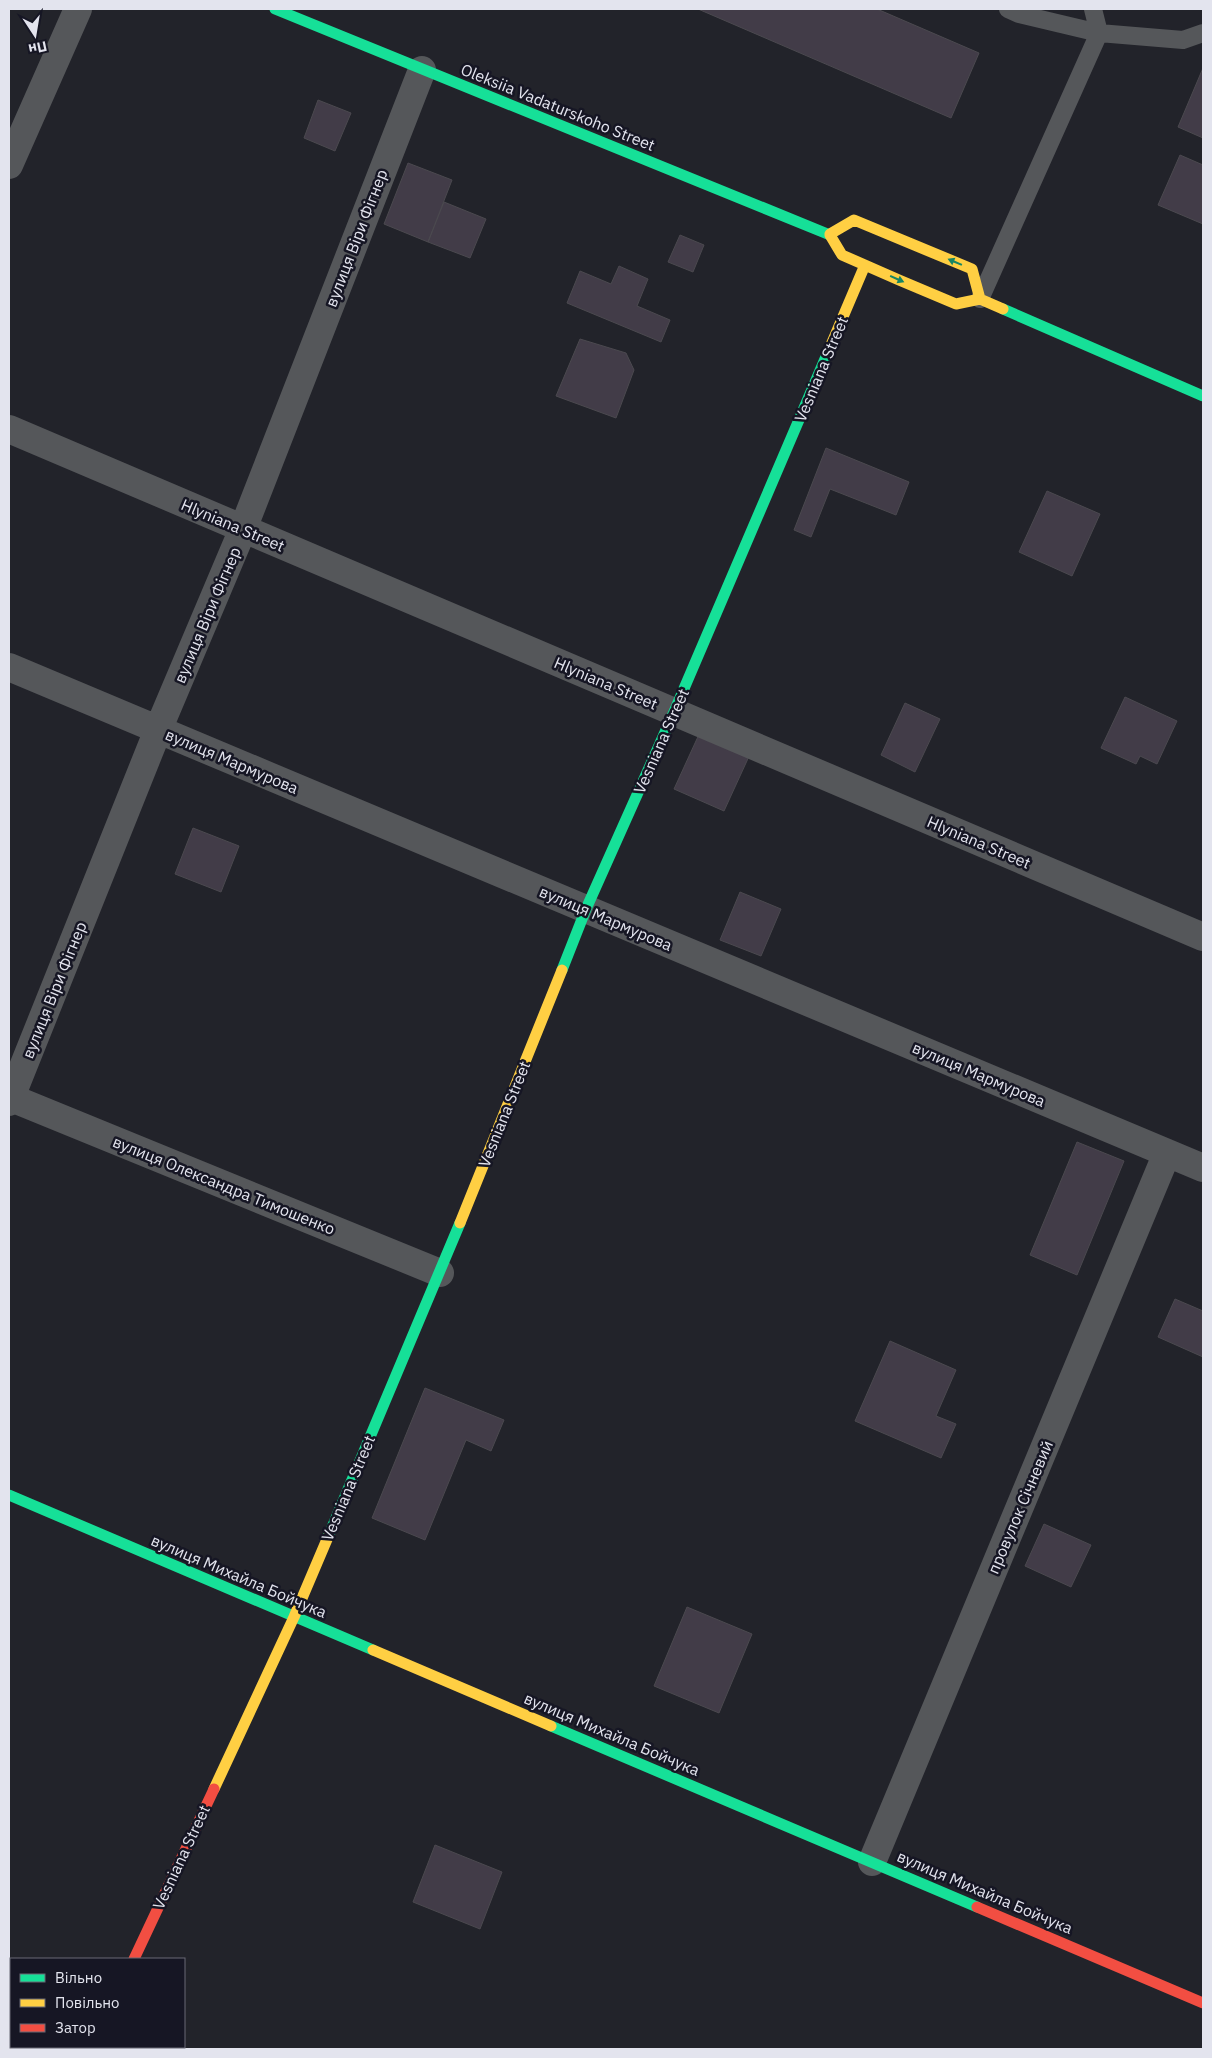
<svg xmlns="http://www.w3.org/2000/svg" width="1212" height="2058" font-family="'IBM Plex Sans',sans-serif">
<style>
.building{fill:#423c48;stroke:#4b494f}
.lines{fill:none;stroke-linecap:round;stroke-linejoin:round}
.lane{stroke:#55575a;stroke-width:18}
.street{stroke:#55575a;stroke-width:28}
.fast{stroke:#16e098;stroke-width:11}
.slow{stroke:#ffcf43;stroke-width:11}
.jam{stroke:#f24e42;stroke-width:11}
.oneway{fill:#168564}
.labels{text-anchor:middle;stroke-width:5;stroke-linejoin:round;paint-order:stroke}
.street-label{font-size:16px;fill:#e3e4ee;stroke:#161624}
</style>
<rect width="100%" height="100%" fill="#22232a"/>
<!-- building -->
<path class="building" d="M698,9H877L979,53L951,118Z
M1203,68V138L1178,127Z
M318,100L351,113L335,151L304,138Z
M1180,155L1203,165V224L1158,205Z
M408,163L452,180L428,242L384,224Z
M444,202L486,219L470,258L428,242Z
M680,235L704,245L693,272L668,262Z
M619,266L648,279L637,306L670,320L661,342L567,303L580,271L611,284Z
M580,339L626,353L634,370L616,418L556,396Z
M826,448L909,482L896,515L830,489L811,537L794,530Z
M1047,491L1100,514L1072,576L1019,552Z
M1125,697L1177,721L1157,764L1140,756L1136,764L1101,748Z
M905,703L940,719L915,772L881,755Z
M701,730L751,752L724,811L674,789Z
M193,828L239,846L221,892L175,874Z
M740,892L781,909L761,956L720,940Z
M1077,1142L1124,1161L1077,1275L1030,1255Z
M1175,1299L1203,1311V1357L1158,1337Z
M890,1341L956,1370L936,1416L956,1424L941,1458L855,1421Z
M425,1388L504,1420L491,1451L466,1440L425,1540L372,1518Z
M1044,1524L1091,1545L1071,1587L1025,1566Z
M687,1607L752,1634L719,1713L654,1686Z
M435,1845L502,1872L480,1929L413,1902Z"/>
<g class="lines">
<!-- lane -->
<path class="lane" d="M1008,9L1019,14L1099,33L1183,40L1203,33
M980,299L1099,33L1093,9"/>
<!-- street -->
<path class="street" d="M9,165L78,9
M9,429L1203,937
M9,667L1203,1168
M9,1097L440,1273
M9,1102L158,730L243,529L422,70
M872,1862L1167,1153
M92,2049L93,2047"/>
<!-- fast -->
<path class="fast" d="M275,9L830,235
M1003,309L1203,396
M562,970L586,909L674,712L831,345
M9,1495L373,1650
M328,1537L460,1223
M551,1726L977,1907"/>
<!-- slow -->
<path class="slow" d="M830,234L854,220L972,269L980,299
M830,235L842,255L899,280L956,304L980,299L1003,309
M831,345L865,265
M460,1223L562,970
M373,1650L551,1726
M214,1789L294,1617L328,1537"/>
<!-- jam -->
<path class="jam" d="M977,1907L1203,2003
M134,1959L214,1789"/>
</g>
<!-- one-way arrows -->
<defs><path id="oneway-solid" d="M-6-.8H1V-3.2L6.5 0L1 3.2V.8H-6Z" transform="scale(1.25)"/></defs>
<g class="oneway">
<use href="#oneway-solid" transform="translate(955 262) rotate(-157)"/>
<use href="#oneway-solid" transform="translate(897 279) rotate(24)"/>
</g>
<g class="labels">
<!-- street labels -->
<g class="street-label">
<text transform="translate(558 107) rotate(22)" y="6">Oleksiia Vadaturskoho Street</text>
<text transform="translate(356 238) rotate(-69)" y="6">вулиця Віри Фігнер</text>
<text transform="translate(821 369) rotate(-67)" y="6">Vesniana Street</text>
<text transform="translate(233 525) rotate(23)" y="6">Hlyniana Street</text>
<text transform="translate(207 615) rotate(-67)" y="6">вулиця Віри Фігнер</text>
<text transform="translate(606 683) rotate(23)" y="6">Hlyniana Street</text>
<text transform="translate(661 741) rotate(-66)" y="6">Vesniana Street</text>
<text transform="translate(232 761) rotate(23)" y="6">вулиця Мармурова</text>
<text transform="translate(979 842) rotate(23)" y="6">Hlyniana Street</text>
<text transform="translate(606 918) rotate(23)" y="6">вулиця Мармурова</text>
<text transform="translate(54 990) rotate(-68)" y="6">вулиця Віри Фігнер</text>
<text transform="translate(979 1074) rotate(23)" y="6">вулиця Мармурова</text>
<text transform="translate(504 1114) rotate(-68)" y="6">Vesniana Street</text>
<text transform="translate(224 1185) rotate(22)" y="6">вулиця Олександра Тимошенко</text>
<text transform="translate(348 1488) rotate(-67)" y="6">Vesniana Street</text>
<text transform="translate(1020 1507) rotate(-67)" y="6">провулок Січневий</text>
<text transform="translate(239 1576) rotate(23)" y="6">вулиця Михайла Бойчука</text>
<text transform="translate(612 1734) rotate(23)" y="6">вулиця Михайла Бойчука</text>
<text transform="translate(181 1857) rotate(-65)" y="6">Vesniana Street</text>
<text transform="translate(985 1892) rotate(23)" y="6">вулиця Михайла Бойчука</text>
</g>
</g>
<!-- border -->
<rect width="1212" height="2058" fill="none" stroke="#e3e4ee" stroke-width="20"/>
<!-- legend -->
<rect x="10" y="1958" width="175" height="90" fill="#161624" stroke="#686875"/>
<rect x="20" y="1974" width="25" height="8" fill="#16e098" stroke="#686875"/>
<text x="55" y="1983" font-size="15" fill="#e3e4ee">Вільно</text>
<rect x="20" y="1999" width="25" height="8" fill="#ffcf43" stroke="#686875"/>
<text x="55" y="2008" font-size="15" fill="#e3e4ee">Повільно</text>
<rect x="20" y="2024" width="25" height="8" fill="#f24e42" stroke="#686875"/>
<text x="55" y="2033" font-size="15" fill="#e3e4ee">Затор</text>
<!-- north arrow -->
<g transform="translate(35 35) rotate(168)" stroke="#161624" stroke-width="4" paint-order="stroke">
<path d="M0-4L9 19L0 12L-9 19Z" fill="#e3e4ee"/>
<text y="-8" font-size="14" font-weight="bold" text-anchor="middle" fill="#e3e4ee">Пн</text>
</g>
</svg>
